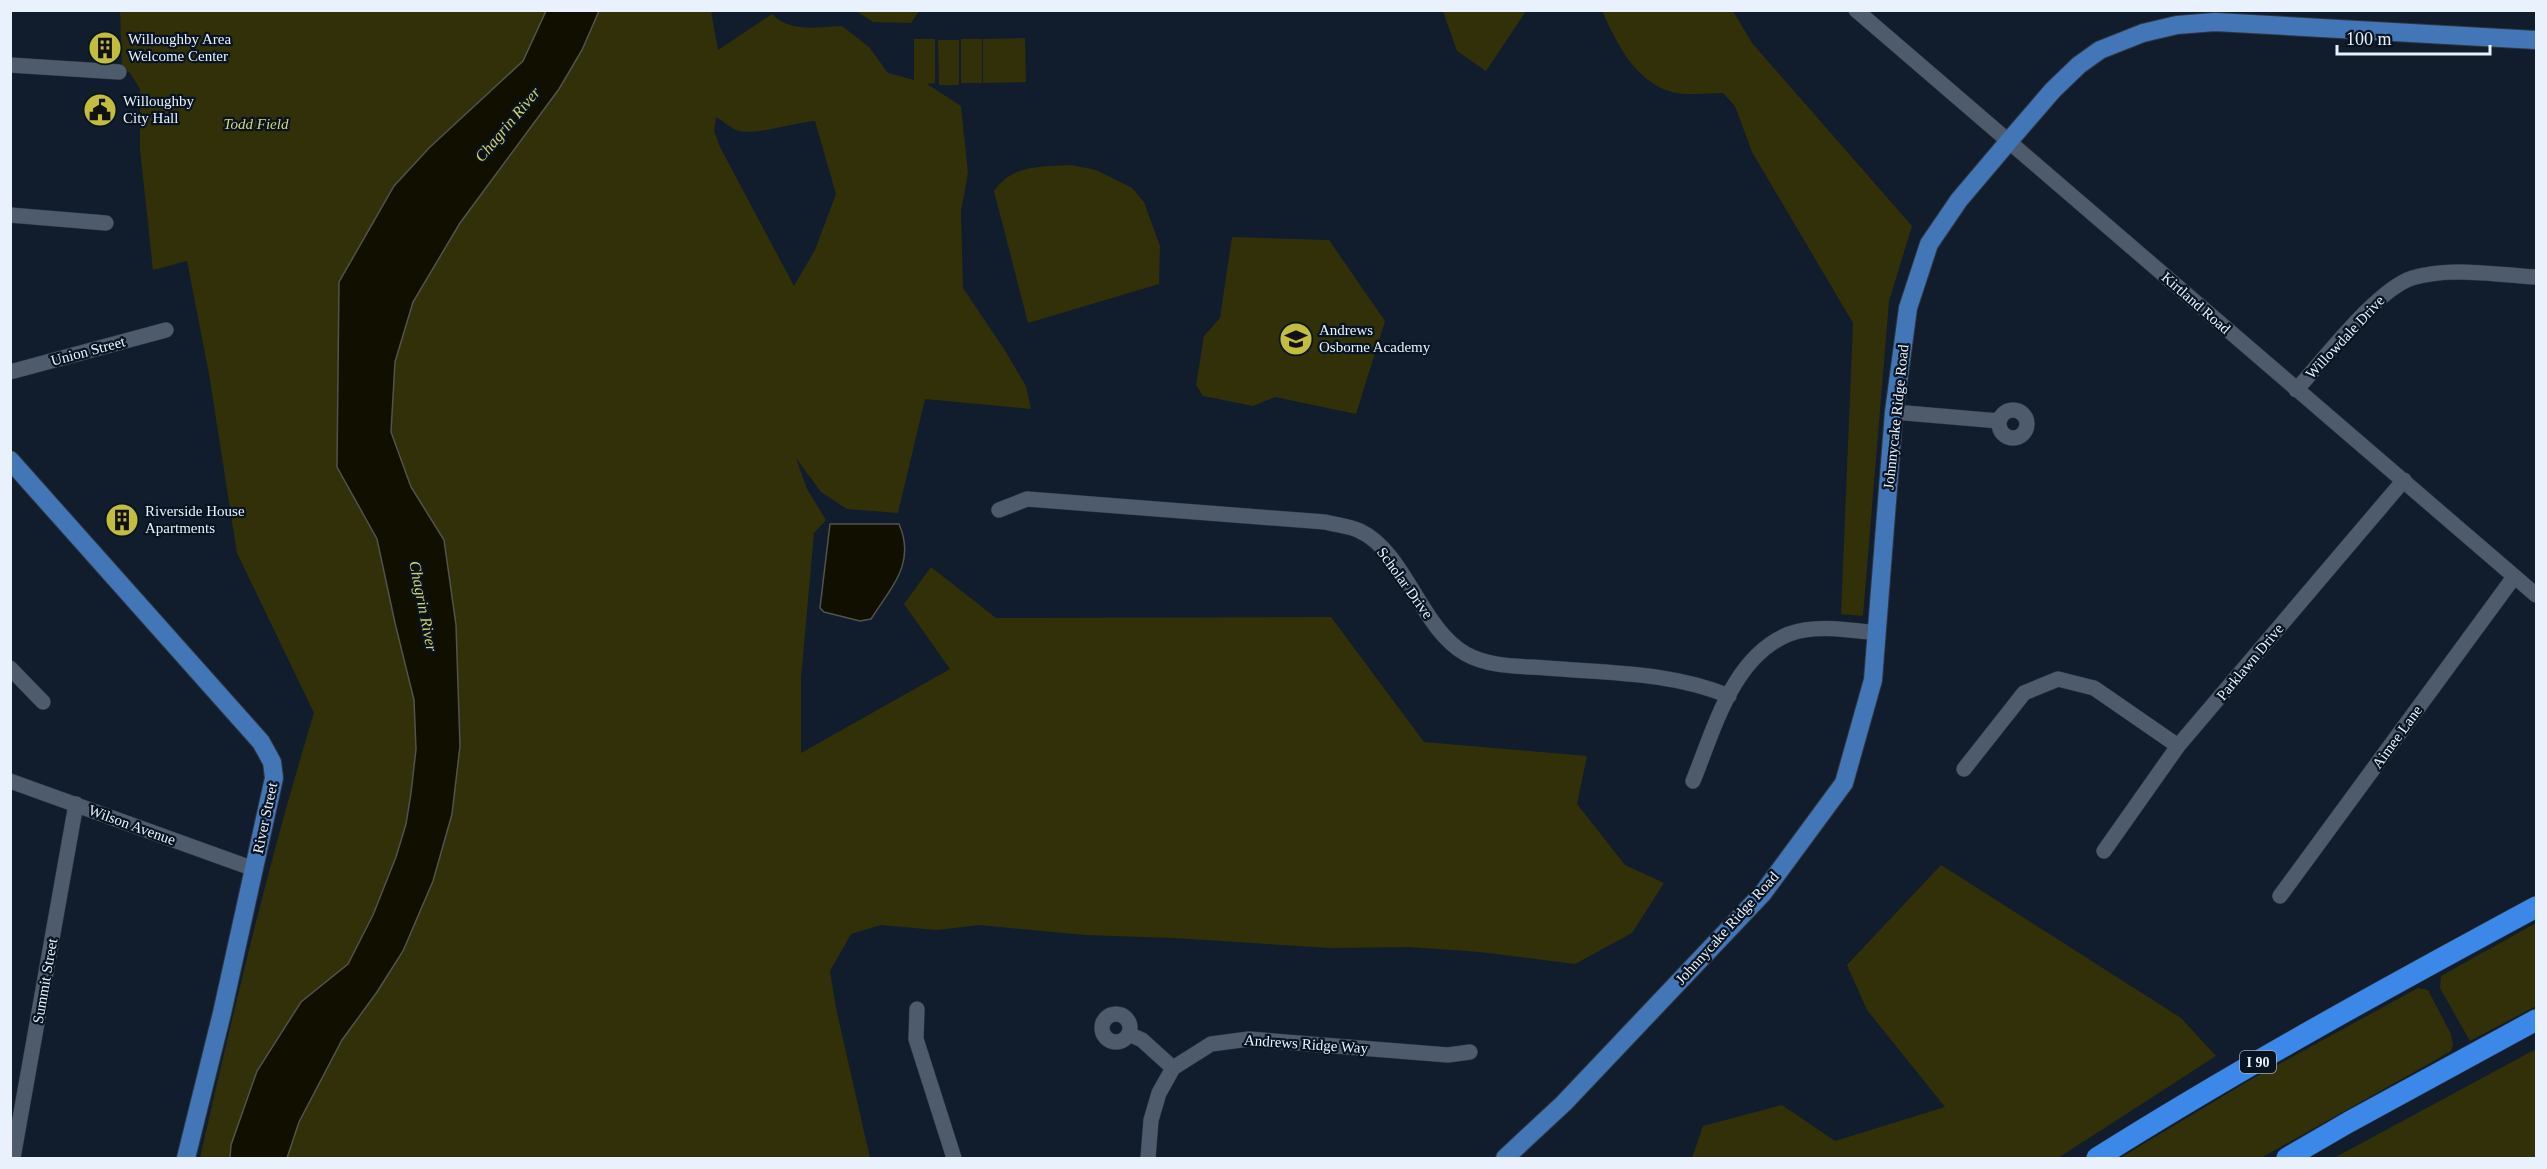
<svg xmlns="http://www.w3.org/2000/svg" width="2547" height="1169" font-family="'Times New Roman',serif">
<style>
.green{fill:#313008;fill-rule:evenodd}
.water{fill:#100f00;stroke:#51534c;stroke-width:1.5}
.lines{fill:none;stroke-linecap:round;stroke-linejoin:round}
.minor-casing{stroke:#2f3642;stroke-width:16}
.major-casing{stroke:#2f3642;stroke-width:20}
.highway-casing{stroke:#2f3642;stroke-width:22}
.minor{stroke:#4d5b6d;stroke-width:15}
.major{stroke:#4376b7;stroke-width:18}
.highway{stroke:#3c88e9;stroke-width:21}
.labels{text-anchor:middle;stroke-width:4.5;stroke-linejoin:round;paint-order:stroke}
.shield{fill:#081422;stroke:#a6afbb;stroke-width:1.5}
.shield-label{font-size:14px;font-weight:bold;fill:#e9f1fc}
.poi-label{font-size:15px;fill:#e9f1fc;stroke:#081422;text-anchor:start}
.park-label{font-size:15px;font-style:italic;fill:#dad66b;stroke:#081422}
.street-label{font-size:15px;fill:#e9f1fc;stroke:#081422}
.water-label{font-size:16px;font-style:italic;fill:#d4d165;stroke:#081422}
</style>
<rect width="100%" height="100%" fill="#111d2c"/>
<!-- green -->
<path class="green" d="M120,11H546L523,61L429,148L394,186L339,282L337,467L377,539L395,623L414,700L416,749L411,793L406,824L396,857L373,915L348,964L301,1002L257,1071L231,1145L230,1158H200C234,1008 269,860 314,713L237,553L209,374L187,261L153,270L140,149V89L130,73L122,68Z
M599,11H711L718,50L772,14C790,33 818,27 842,26L869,47L888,73L914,80V39H935V83L927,84L961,106L968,173L961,211L963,288L1004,349L1026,386L1031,409L925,399L898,513L847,509L821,492L796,458L807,489L826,520L814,533L801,678V753L950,669L904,604L931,567L996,618L1331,617L1424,742L1587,756L1577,804L1625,865L1664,883L1632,933L1575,964L1480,952L1409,947L1330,948L1174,938L1085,935L979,925L937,930L881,925L851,934L830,971L836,1008L870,1158H287L299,1122L342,1040L377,992L403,951L433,881L452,814L460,746L456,625L444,540L411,487L391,432L395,362L413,302L460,223L559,89L582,50ZM716,117C723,121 729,127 736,130C751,137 796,122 815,121L836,194L815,250L794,286L720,147L714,131Z
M856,11L919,10V11L911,23L873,22Z
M1443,11V10L1526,11L1486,71L1457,51Z
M1602,11H1733L1752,43L1912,226L1889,301L1863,616L1841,614L1853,323L1752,152L1735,106L1723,93C1707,93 1687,96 1672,92C1634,81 1617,43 1602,11Z
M1025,38L1026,82L983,83V39Z
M961,39H982V83H961Z
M938,40H959V85H939Z
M1071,165L1096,170L1132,188L1144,202L1160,246L1159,284L1028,323L994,191C1013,164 1041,167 1071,165Z
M1232,237L1329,240L1385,321L1356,414L1275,397L1253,406L1203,396L1196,385L1204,336L1220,318Z
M1941,865L2181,1018L2216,1056L2058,1158H1692L1703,1126L1782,1105L1835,1141L1945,1107L1867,1010L1847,965Z
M2536,923V1006L2470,1041L2440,988L2441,976Z
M2418,988L2428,990L2451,1034L2453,1045L2451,1051L2432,1062L2261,1158H2120L2250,1080Z
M2536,1049V1158H2334Z"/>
<!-- water -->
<path class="water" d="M546,11H599L582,50L559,89L460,223L413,302L395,362L391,432L411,487L444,540L456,625L460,746L452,814L433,881L403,951L377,992L342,1040L299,1122L287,1158H230L231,1145L257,1071L301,1002L348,964L373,915L396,857L406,824L411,793L416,749L414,700L395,623L377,539L337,467L339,282L394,186L429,148L523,61Z
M830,524H899C916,563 892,586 871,619L860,621L824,612L820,608Z"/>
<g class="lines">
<defs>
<path id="minor" d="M1856,10L2536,595
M10,65L119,72
M10,215L106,223
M10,372L166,330
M2296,390C2324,360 2376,290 2412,278C2450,266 2497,275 2536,277
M1999 424a14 14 0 1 1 28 0a14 14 0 1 1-28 0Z
M1894,412L1999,421
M999,510L1027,499L1325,522C1336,525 1350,526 1360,531C1406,553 1420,628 1466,654C1489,667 1520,666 1546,668C1608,673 1671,672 1729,696
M10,668L43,702
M1964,769L2024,693L2058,679L2094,688L2178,746
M10,781L254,869
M1693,781C1714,730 1732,657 1789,634C1815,624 1850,630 1877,633
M2104,851L2178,746L2404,480
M2280,896L2514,577
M917,1009L916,1039L954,1158
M1102 1028a14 14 0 1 1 28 0a14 14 0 1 1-28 0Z
M1129,1034L1142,1040L1173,1068
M13,1158L76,804
M1148,1158L1151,1120L1159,1093L1173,1068L1211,1044L1249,1039L1448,1055L1470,1052"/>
<path id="major" d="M10,460L261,742L272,762L274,778L222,1013L186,1158
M1505,1158L1564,1103L1763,893L1844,783L1873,680L1894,412L1908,308L1929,244L1959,200L2009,141L2053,90L2079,65L2100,50L2143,33L2177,25L2215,22L2536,40"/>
<path id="highway" d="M2097,1158C2240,1068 2388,987 2536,907
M2287,1158L2349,1122L2536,1020"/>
</defs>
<!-- minor casing -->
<use href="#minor" class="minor-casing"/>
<!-- major casing -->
<use href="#major" class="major-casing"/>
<!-- highway casing -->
<use href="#highway" class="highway-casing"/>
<!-- minor -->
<use href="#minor" class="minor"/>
<!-- major -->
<use href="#major" class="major"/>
<!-- highway -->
<use href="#highway" class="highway"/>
</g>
<!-- icons -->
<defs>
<symbol id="building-disc" viewBox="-11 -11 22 22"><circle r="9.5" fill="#c2bd3f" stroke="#081422"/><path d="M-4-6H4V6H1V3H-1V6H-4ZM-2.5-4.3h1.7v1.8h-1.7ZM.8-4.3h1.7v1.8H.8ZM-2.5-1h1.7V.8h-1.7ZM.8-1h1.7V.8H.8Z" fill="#111"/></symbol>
<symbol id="civic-disc" viewBox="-11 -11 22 22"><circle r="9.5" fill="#c2bd3f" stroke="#081422"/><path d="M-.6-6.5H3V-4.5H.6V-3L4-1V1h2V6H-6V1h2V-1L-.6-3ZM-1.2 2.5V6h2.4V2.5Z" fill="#111"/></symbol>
<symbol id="school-disc" viewBox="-11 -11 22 22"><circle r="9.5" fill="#c2bd3f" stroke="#081422"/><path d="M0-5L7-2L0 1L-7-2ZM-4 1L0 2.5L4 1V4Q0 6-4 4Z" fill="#111"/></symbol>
</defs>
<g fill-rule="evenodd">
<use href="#building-disc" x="86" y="29" width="38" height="38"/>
<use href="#civic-disc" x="81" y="91" width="38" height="38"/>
<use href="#school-disc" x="1277" y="320" width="38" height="38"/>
<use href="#building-disc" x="103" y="501" width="38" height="38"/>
</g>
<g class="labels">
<!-- shield labels -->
<rect class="shield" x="2240" y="1051" width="36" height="22" rx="4.5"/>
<g class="shield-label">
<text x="2258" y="1067">I 90</text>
</g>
<!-- poi labels -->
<g class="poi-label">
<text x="128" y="44">Willoughby Area<tspan x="128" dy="17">Welcome Center</tspan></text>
<text x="123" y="106">Willoughby<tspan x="123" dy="17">City Hall</tspan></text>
<text x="1319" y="335">Andrews<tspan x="1319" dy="17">Osborne Academy</tspan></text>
<text x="145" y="516">Riverside House<tspan x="145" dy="17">Apartments</tspan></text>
</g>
<!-- park labels -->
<g class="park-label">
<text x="256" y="129">Todd Field</text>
</g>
<!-- street labels -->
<g class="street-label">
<text transform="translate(2196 303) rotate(41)" y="5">Kirtland Road</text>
<text transform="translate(2345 337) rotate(-47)" y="5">Willowdale Drive</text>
<text transform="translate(88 351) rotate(-15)" y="5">Union Street</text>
<text transform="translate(1896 417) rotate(-84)" y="5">Johnnycake Ridge Road</text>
<text transform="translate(1405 583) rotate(54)" y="5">Scholar Drive</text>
<text transform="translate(2250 662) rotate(-50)" y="5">Parklawn Drive</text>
<text transform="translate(2397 737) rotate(-54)" y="5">Aimee Lane</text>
<text transform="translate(265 818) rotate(-78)" y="5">River Street</text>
<text transform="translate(132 825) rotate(20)" y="5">Wilson Avenue</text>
<text transform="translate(1727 928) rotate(-48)" y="5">Johnnycake Ridge Road</text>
<text transform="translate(45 981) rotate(-80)" y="5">Summit Street</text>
<text transform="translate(1306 1044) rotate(4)" y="5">Andrews Ridge Way</text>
</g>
<!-- water labels -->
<g class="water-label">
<text transform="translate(507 124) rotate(-50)" y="6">Chagrin River</text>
<text transform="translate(424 606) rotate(79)" y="6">Chagrin River</text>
</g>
</g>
<!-- border -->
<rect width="2547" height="1169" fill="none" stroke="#e9f1fc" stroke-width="24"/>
<!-- scale -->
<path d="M2337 45v9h153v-9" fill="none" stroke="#e9f1fc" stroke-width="3"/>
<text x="2346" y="45" font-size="18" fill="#e9f1fc" stroke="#081422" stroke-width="4.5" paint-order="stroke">100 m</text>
</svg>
